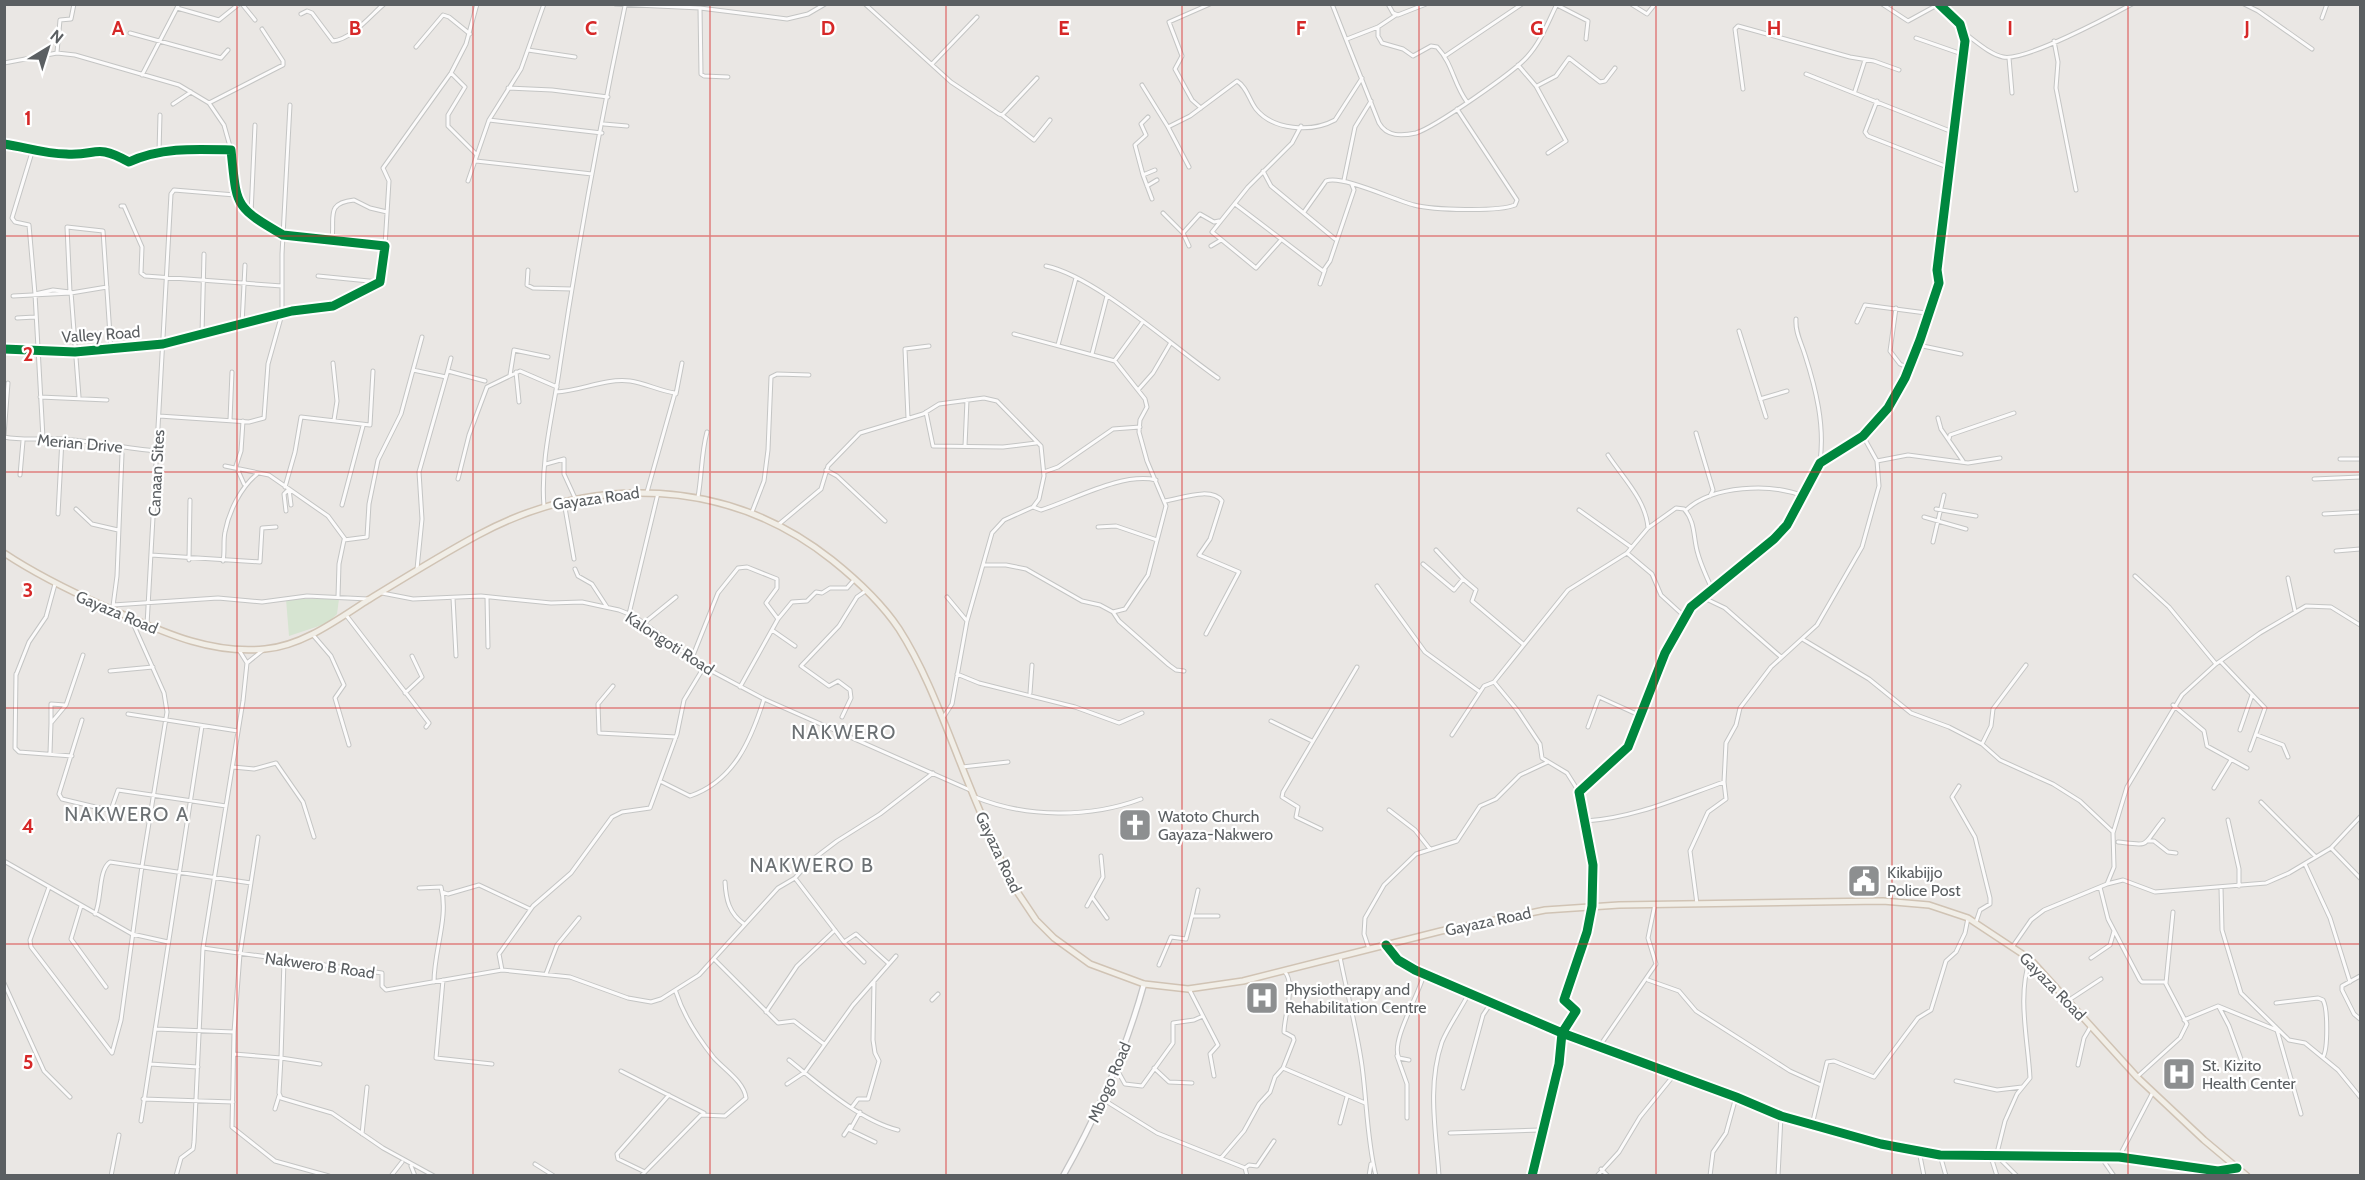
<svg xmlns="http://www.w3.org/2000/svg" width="2365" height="1180" font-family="Cabin,sans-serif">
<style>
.green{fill:#d6e4d1}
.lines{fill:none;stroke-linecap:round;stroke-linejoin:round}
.street-casing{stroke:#c4c5c4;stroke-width:5}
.secondary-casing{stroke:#c4c4c4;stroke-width:7}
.primary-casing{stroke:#d0c3b4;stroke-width:8}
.street{stroke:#fcfbfb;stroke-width:3}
.secondary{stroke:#fcfbfb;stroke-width:4.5}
.primary{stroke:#f1eee7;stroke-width:5}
.cycleway-casing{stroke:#fff;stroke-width:13}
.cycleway{stroke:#00873e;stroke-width:9}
.grid{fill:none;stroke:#d62828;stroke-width:1.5;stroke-opacity:0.55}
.labels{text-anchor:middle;stroke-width:4.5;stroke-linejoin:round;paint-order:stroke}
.street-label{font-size:16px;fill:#5b5f62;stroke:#fff}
.poi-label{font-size:16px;fill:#5b5f62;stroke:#fff;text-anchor:start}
.quarter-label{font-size:20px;letter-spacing:1.5px;fill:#6c7174;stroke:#fff}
.grid-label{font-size:20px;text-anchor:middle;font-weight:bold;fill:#d62828;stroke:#fff;stroke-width:4.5;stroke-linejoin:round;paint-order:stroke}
</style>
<rect width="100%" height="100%" fill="#eae7e4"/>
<!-- green -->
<path class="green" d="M286,599H339L337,614L328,623L289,636Z"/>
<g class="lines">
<defs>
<path id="street" d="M242,4L255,20
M615,4L700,8L787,19L808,14L825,4
M865,4L951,82L999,114L1002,115L1006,111L1037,78
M1332,4L1379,123C1387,137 1402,136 1416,133C1435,127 1514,72 1527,57C1541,42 1548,22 1557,4
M1388,4L1393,13L1398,15L1426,4
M1631,4L1647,14L1655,4
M1882,4L1908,21L1939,4
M2244,4L2258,11L2312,49
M1557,5L1588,21L1586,39
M177,8L219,20L239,4
M700,8L701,74L704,76L728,77
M301,14L307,11L312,13L333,41C352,39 370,16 384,4
M1396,15L1378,27V36L1382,43L1403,49L1413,56L1431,46L1437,47C1453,64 1453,83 1467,102
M2322,18L2327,4
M130,33L221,58L228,50
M1964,33C1976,41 1989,54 2003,57C2024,62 2110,16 2132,4
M1916,38L1962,54
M1347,39L1378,27
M2054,41L2058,62L2056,88L2076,190
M416,47L443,15L449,17L470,34
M528,50L575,57
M57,52L60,20L71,19L74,4
M1445,56L1522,4
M2009,58L2012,93
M4,63L57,53L75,55L179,85L209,103
M932,64L977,17
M1518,65L1536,86L1566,141L1548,153
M451,73L465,87L448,115V126L477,155
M1806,74L1955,133
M142,75L179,4
M1142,85L1168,127L1190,116L1237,81C1247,87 1249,100 1256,109C1273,130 1311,133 1335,120L1362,78
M1537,86L1556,76L1569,58L1600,82L1605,81L1615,68
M508,88L552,90L608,97
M1743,89L1735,29L1738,26L1850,57L1874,61L1899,70
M1855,91L1865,60
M1877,101L1865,132L1868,136L1950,168
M173,104L191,92
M1201,108L1192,100L1175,69L1182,56L1169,22L1210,4
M1002,115L1034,140L1050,120
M1148,117L1141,124L1146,135L1135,145L1143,175L1155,170
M489,120L602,133
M604,124L627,126
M1168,127L1189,167
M4,144C25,147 45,154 66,154C99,156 94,143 129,162C161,147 196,149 231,150C237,206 233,206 283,235L385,246L380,282L333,306L292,311L163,344L75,352L4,349
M33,149L12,218L15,222L29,225L35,294L53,290L70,292L67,227L103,231L111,350
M231,150L224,125L209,103L283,65V61L262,29
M159,152L160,115
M476,161L592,174
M1263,171L1271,186L1335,239
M1143,175L1152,199
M1344,180L1355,127L1371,101
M468,181L489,120L521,69L544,4
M1147,186L1157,180
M1235,204L1323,271L1330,261L1354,190L1352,185
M121,206H124L142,247L141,273L145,276L282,286
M1304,212L1326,181C1343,175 1394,200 1414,205C1433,210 1498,212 1515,205L1517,200L1457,109
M1163,213L1183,233L1200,214L1214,222L1219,221
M251,214L255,125
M1183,233L1189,246
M332,240C335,217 325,203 354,200L370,208L387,212
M1281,240L1256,268L1212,232L1248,187L1292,143L1301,126
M385,246L389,181L383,168L451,73L466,44L477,4
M1211,246L1221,240
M1046,266C1095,276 1173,347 1218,378
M528,270L527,285L533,288L572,289
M318,276L379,282
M1320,284L1325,270
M71,292L79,397
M35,294L43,438
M13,296L71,293L107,287
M1896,308L1890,351L1900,364L1909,368
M17,318L35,317
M1796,319C1795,332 1801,342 1805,355C1816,389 1825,426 1820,461
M1857,322L1865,305L1926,313
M242,324L245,265
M1739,331L1766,417
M202,334L204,254
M1058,345L1076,278
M1918,345L1961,354
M1092,354L1107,296
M1115,360L1142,323
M333,363L337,401L334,420
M413,370L446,377L451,358
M448,371L485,381
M516,372L519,402
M510,375L514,350L548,357
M1138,390L1153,373L1170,344
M556,392C581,391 604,378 630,381C645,383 660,391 675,393L647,492
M676,394L682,363
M40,397L107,400
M1760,399L1787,391
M926,412L933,446L1003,447L1036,443
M159,416L249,422L264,418L268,364L282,314V254L290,105
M908,418L905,349L929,346
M1938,418L1941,429L1963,461
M230,420L232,372
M243,421L241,451L236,466L244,484
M1696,433L1713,490L1710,496
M4,435L8,383
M4,437C24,441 44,438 64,439C95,442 125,448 156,451
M1949,439L1950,435L2014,413
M965,446L967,400
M1608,455C1623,478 1646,500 1648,528
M2340,459H2360
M1877,461L1908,455L1968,463L2000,458
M546,464L564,459V474L575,498
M225,466L269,475L328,516L345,539
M826,470L837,476L885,521
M1044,472L1058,467L1113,429L1140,427
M20,475L23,441
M458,479L469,435L487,387L520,371L557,387
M2314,479L2360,477
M285,487L295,452L301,417L370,425L373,371
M698,497C702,475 701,454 707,432
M1165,501C1180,499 1211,486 1222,501L1210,539L1199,555L1239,572L1206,634
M564,502L574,559
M342,505L363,426
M544,506C540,460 554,410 560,365C578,245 600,125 625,6
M1033,507L1041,510C1073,500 1122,472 1156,480
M76,509L92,524L118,530
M1936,509L1976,516
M1579,510L1631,547
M1686,510C1713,485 1771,483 1803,496
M286,511L284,494L289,489L291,505
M752,512L764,481L768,450L771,377L777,374L809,375
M58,514L62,439
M2324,514L2360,512
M1924,517L1966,529
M778,525L821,489L828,466L860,433L923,414L939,404L984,398L997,401L1041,446L1044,476L1039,499L1033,507L1004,520L992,533L967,621L952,704L943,718
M1098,527L1116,526L1157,540
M1933,542L1944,495
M1436,550L1463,579
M2336,551L2360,549
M1627,553L1652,574L1661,595L1684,616
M151,555L260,562L262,528L276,527
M189,560L190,500
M223,561C225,552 223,541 225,532C229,511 241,487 257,474
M1423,564L1454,590L1463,579L1476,590L1472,601L1523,644
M984,565H1006L1026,569L1082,601L1100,605L1113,612L1125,609L1148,575L1166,506L1147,461L1139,432L1140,420L1147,407L1145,399L1115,361L1014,334
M417,569L422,519L419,472L446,377
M575,569L578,576L592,584L607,607
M2135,576L2169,607L2216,664
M2288,578L2295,611
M1377,586L1425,652L1480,692
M382,593L413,599L481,596L551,603L582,602L619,610L634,616L704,667L764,699L970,790
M338,597L339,564L344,540L367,537L369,504L378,460L401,414L422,337
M487,597L488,647
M947,597L967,621
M1702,597L1725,608L1781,657
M453,598L456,656
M113,605L218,598L262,602L307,596L368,599
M113,606L117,576L122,454L119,447
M1113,612L1119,621L1169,665L1176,670L1184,671
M629,614L658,493
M346,615L429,723L426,727
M644,623L676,597
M147,625L171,194L174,190L235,195
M772,630L795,646
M313,635L331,656L344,685L335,698L349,745
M1804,640L1869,679L1911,713L1949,727L1982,744L2000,760L2053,784L2080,801L2113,832
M692,658L718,593L738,568L747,567L777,579V588L766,603L778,619
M2221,662L2265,708L2250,750
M247,663L263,650
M110,671L153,667
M16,674L15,748L19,752L72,756
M957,674L979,683L1075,707L1119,723L1142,713
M16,675L29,642L46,617L55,584
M1494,682L1518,711L1540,744L1542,758L1567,773L1579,792
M613,686L598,704L599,733L676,737
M740,687L778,619L792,602L807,601L816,592L822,593L830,588H847L854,580
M405,693L422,677L412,656
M1030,693L1032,665
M2173,705L2204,731L2207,746L2247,768
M128,714L238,731
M842,717L851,698L850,690L838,681L829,686L801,666L839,626L857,597L867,590
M82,720L59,794L62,799L108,810L112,807L118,790L226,806
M1271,721L1312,741
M51,723V704L65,705
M1588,727L1599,697L1641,716
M2240,730L2252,695
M1452,735L1484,686L1494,682L1568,590L1627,553L1648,528L1676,508L1684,509C1696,522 1693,539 1698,554C1701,565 1707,578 1712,589
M2257,735L2283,745L2288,757
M1982,744L1991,726L1993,709L2026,665
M50,753L51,723L66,705L83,655
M233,767L254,769L276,763L303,802L314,837
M962,767L1008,762
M660,781L690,796C734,781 751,740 764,699
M1959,786L1952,797L1975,837L1990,898V904L1980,910L1976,922
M2214,788L2231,760
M975,797C1026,818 1090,818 1141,799
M2261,802L2315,856
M1389,810L1415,830L1430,849
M2228,820L2239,869V886
M1586,821C1634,818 1678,798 1724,782
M1321,829L1296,817L1298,807L1282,797L1283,792L1357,667
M258,837L240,954L234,1032L232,1127L275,1161L329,1176
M2147,841H2154L2168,852L2176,853
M2118,842C2152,846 2141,847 2163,820
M2331,848L2360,878
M4,861L132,934L168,942
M2305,864L2330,918L2350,982
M795,878L844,942L864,962
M725,882C726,900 729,913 744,924
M2107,884L2114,867L2113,833L2127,787L2182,695L2216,664L2260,633L2306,606L2331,607L2360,625
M49,887L30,940L31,947L112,1053L121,1020L142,866L167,712L164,693L131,619
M2100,887L2108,919L2140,980L2142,982H2165L2187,1024L2180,1038L2137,1077
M2221,887L2222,930L2241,993L2289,1040L2305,1043L2338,1070L2360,1097
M419,888L441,887C449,917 434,950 434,982
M442,892L448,894L479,885L530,909
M1092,897L1107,918
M1697,904L1690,851L1708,812L1726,799L1724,782L1726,743L1736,725L1740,708L1771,667L1817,625L1862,547L1879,486L1877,461L1863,436
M81,906L71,939L106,987
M1087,906L1103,877L1101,856
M95,914C102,900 98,870 110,862L251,883
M1192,916L1198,890
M844,942L856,934L888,963
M1386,945L1398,960L1415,970L1562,1033L1736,1097L1781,1116L1881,1144L1940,1155L2119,1157L2218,1171L2235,1168
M2013,946L2031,920L2044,910L2107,884L2123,880L2155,892L2266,883L2289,873L2331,848L2360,817
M203,948L382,973V986L386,990L502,970L570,977L628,998L651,1002L661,999L699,975L778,888L795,878L808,863L837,841L880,814L933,773
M1369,949L1364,934L1365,918L1384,885L1416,854L1457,841L1480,806L1496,799L1520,775L1548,762
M1340,957C1347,993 1357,1030 1362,1066C1367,1103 1367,1141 1376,1176
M2091,958L2110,945L2114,931
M284,960L281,1058L320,1064
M715,960L778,1023L794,1021L824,1044
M1159,965L1171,937L1186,939L1192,916H1218
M502,970L499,954L533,906L571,873L612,817L622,812L650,808L677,734L684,700L704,667
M1285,972C1296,985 1284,1016 1284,1032L1293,1037L1294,1040L1283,1068L1365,1103
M546,974L557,945L579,918
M2360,976L2342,986V990L2354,1014L2360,1019
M443,980L436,1058L492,1064
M1648,980L1679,991L1696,1011L1790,1071L1821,1085
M4,983L44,1071L70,1097
M2166,983L2173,912
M1189,989L1218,1045L1210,1054L1214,1076
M932,1000L938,994
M2069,1000L2101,979
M2276,1003L2318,998L2323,1000C2328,1009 2328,1049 2323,1057
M2219,1007L2229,1026L2245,1070
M766,1012L797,966L835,930
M2184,1020L2218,1006L2279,1031
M155,1029L234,1032
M2277,1030L2301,1114
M1599,1047L1656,964L1648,938L1655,904
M234,1054L281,1058L279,1093L281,1098L332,1113L383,1148L434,1176
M1397,1056L1407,1084V1118
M789,1060C819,1084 859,1120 898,1130
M1409,1060L1399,1058C1390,1042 1419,995 1424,974
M150,1064L198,1067
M2078,1065L2084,1038L2091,1026
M1116,1068L1125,1084L1142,1086L1173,1043V1023L1194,1020L1203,1016
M1154,1068L1169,1082L1192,1083
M621,1071L704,1113
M1956,1081L1997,1090L2022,1087
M787,1084L805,1072L853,1005L896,956
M1463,1088L1483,1015L1491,1003
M143,1099L233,1102
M1104,1100L1157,1133L1245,1168L1247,1176
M852,1107L858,1099H868L879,1061L875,1053L873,1040L874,981
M275,1109L279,1096
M860,1112L850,1130L875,1142
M141,1121L202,726
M1340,1123L1347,1097
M1812,1125L1827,1062L1834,1061L1874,1077L1918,1018L1931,1010L1946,961L1956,952L1965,933L1968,918
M1450,1133L1541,1130
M362,1134L367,1087
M844,1135L850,1126
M1919,1151L1924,1176
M1940,1155L1946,1176
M1991,1157L1997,1176
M1996,1157L2005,1121L2017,1094L2030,1078C2028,1040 2017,996 2030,959
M2101,1157L2114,1176
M2119,1157L2153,1092
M1221,1158L1244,1131L1259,1104L1270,1092L1275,1077L1283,1068
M1999,1158L2017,1176
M535,1164L554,1176
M411,1166L415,1176
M1245,1168L1249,1165L1257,1166L1274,1141
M1601,1169L1608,1176
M645,1172L618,1159L617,1154L669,1095
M111,1176L119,1135
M176,1176L181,1158L193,1149L194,1142L203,948L243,701L247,663L239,650
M391,1176L402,1162
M641,1176L701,1115L725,1116L746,1098C744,1082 725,1070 714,1058C698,1038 684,1017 676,992
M1369,1176L1371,1164
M1439,1176C1436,1131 1427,1086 1442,1042C1448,1027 1461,1009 1469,993
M1532,1176L1559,1064L1562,1033L1576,1011L1564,1000L1565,997L1587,932L1592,906L1593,865L1579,792L1628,747L1665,653L1691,607L1774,539L1787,525L1820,463L1863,436L1888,408L1905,378L1920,340L1939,283L1937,270L1965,41L1960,24L1939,4
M1597,1176L1619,1152L1640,1117L1674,1075
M1710,1176L1713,1152L1726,1133L1736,1097
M1778,1176L1781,1116"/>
<path id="secondary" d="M1063,1176C1098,1114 1125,1053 1144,984"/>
<path id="primary" d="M4,553C37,575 70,591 106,607C157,629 207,655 265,649C302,646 337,620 368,600C404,578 441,555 478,535C593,473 729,478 832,560C857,580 881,602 899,629C924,668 941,714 958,757C974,798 992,840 1010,881L1036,920L1054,938L1090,964L1144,984L1188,989L1243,981L1441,931L1545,910L1619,905L1883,901L1929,905L1968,918L2030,959L2137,1077L2204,1140L2247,1176"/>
</defs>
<!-- street casing -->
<use href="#street" class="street-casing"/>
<!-- secondary casing -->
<use href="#secondary" class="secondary-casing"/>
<!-- primary casing -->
<use href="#primary" class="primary-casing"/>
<!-- street -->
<use href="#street" class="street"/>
<!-- secondary -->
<use href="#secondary" class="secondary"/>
<!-- primary -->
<use href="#primary" class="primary"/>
<defs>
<path id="cycleway" d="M4,144C25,147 45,154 66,154C99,156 94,143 129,162C161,147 196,149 231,150C237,206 233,206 283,235L385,246L380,282L333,306L292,311L163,344L75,352L4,349
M1386,945L1398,960L1415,970L1562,1033L1736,1097L1781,1116L1881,1144L1940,1155L2119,1157L2218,1171L2237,1168
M1532,1176L1559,1064L1562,1033L1576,1011L1564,1000L1565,997L1587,932L1592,906L1593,865L1579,792L1628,747L1665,653L1691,607L1774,539L1787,525L1820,463L1863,436L1888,408L1905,378L1920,340L1939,283L1937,270L1965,41L1960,24L1939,4"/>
</defs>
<!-- cycleway casing -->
<use href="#cycleway" class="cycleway-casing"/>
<!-- cycleway -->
<use href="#cycleway" class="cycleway"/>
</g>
<!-- grid -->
<path class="grid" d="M237,4V1176M473,4V1176M710,4V1176M946,4V1176M1182,4V1176M1419,4V1176M1656,4V1176M1892,4V1176M2128,4V1176M4,236H2360M4,472H2360M4,708H2360M4,944H2360"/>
<!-- icons -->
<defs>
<symbol id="church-square" viewBox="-11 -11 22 22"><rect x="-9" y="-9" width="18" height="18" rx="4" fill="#8d8f90" stroke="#fff"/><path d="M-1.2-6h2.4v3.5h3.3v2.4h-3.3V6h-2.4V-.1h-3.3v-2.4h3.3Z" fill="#fff"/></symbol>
<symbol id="civic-square" viewBox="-11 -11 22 22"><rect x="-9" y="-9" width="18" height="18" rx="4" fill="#8d8f90" stroke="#fff"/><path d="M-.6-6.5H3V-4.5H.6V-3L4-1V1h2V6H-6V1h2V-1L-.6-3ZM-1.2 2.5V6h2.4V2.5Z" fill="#fff"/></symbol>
<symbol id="hospital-square" viewBox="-11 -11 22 22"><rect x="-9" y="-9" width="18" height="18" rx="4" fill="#8d8f90" stroke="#fff"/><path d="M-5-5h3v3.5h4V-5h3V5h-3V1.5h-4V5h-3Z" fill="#fff"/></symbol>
</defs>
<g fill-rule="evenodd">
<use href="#church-square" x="1116" y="806" width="38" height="38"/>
<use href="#civic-square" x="1845" y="862" width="38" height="38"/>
<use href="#hospital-square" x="1243" y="979" width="38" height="38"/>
<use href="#hospital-square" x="2160" y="1055" width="38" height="38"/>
</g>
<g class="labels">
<!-- street labels -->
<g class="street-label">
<text transform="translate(101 334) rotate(-4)" y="6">Valley Road</text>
<text transform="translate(80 443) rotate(5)" y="6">Merian Drive</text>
<text transform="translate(156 473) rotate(-87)" y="6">Canaan Sites</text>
<text transform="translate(596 498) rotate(-8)" y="6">Gayaza Road</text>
<text transform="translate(117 612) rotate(23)" y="6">Gayaza Road</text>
<text transform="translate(670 643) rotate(33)" y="6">Kalongoti Road</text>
<text transform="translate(999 852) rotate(65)" y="6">Gayaza Road</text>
<text transform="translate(1488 921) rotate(-12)" y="6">Gayaza Road</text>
<text transform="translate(320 965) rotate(8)" y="6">Nakwero B Road</text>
<text transform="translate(2053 986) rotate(46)" y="6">Gayaza Road</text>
<text transform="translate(1109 1082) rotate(-67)" y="6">Mbogo Road</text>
</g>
<!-- poi labels -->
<g class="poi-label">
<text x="1158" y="822">Watoto Church<tspan x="1158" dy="18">Gayaza-Nakwero</tspan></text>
<text x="1887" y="878">Kikabijjo<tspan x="1887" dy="18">Police Post</tspan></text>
<text x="1285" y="995">Physiotherapy and<tspan x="1285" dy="18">Rehabilitation Centre</tspan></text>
<text x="2202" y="1071">St. Kizito<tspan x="2202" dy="18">Health Center</tspan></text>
</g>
<!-- quarter labels -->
<g class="quarter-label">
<text x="844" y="739">NAKWERO</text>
<text x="127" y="821">NAKWERO A</text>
<text x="812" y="872">NAKWERO B</text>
</g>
</g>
<g class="grid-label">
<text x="118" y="35">A</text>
<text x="355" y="35">B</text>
<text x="591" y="35">C</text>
<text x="828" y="35">D</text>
<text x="1064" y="35">E</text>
<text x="1301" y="35">F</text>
<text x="1537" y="35">G</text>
<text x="1774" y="35">H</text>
<text x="2010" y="35">I</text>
<text x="2247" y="35">J</text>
<text x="28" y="125">1</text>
<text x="28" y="361">2</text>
<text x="28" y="597">3</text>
<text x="28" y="833">4</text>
<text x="28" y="1069">5</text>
</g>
<!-- border -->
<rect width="2365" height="1180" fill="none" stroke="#5b5f62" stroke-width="12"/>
<!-- north arrow -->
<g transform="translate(48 48) rotate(38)" stroke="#ffffff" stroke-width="4.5" paint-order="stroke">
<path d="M0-4.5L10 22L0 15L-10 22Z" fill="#5b5f62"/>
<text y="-9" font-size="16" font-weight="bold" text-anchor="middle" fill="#5b5f62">N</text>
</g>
</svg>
